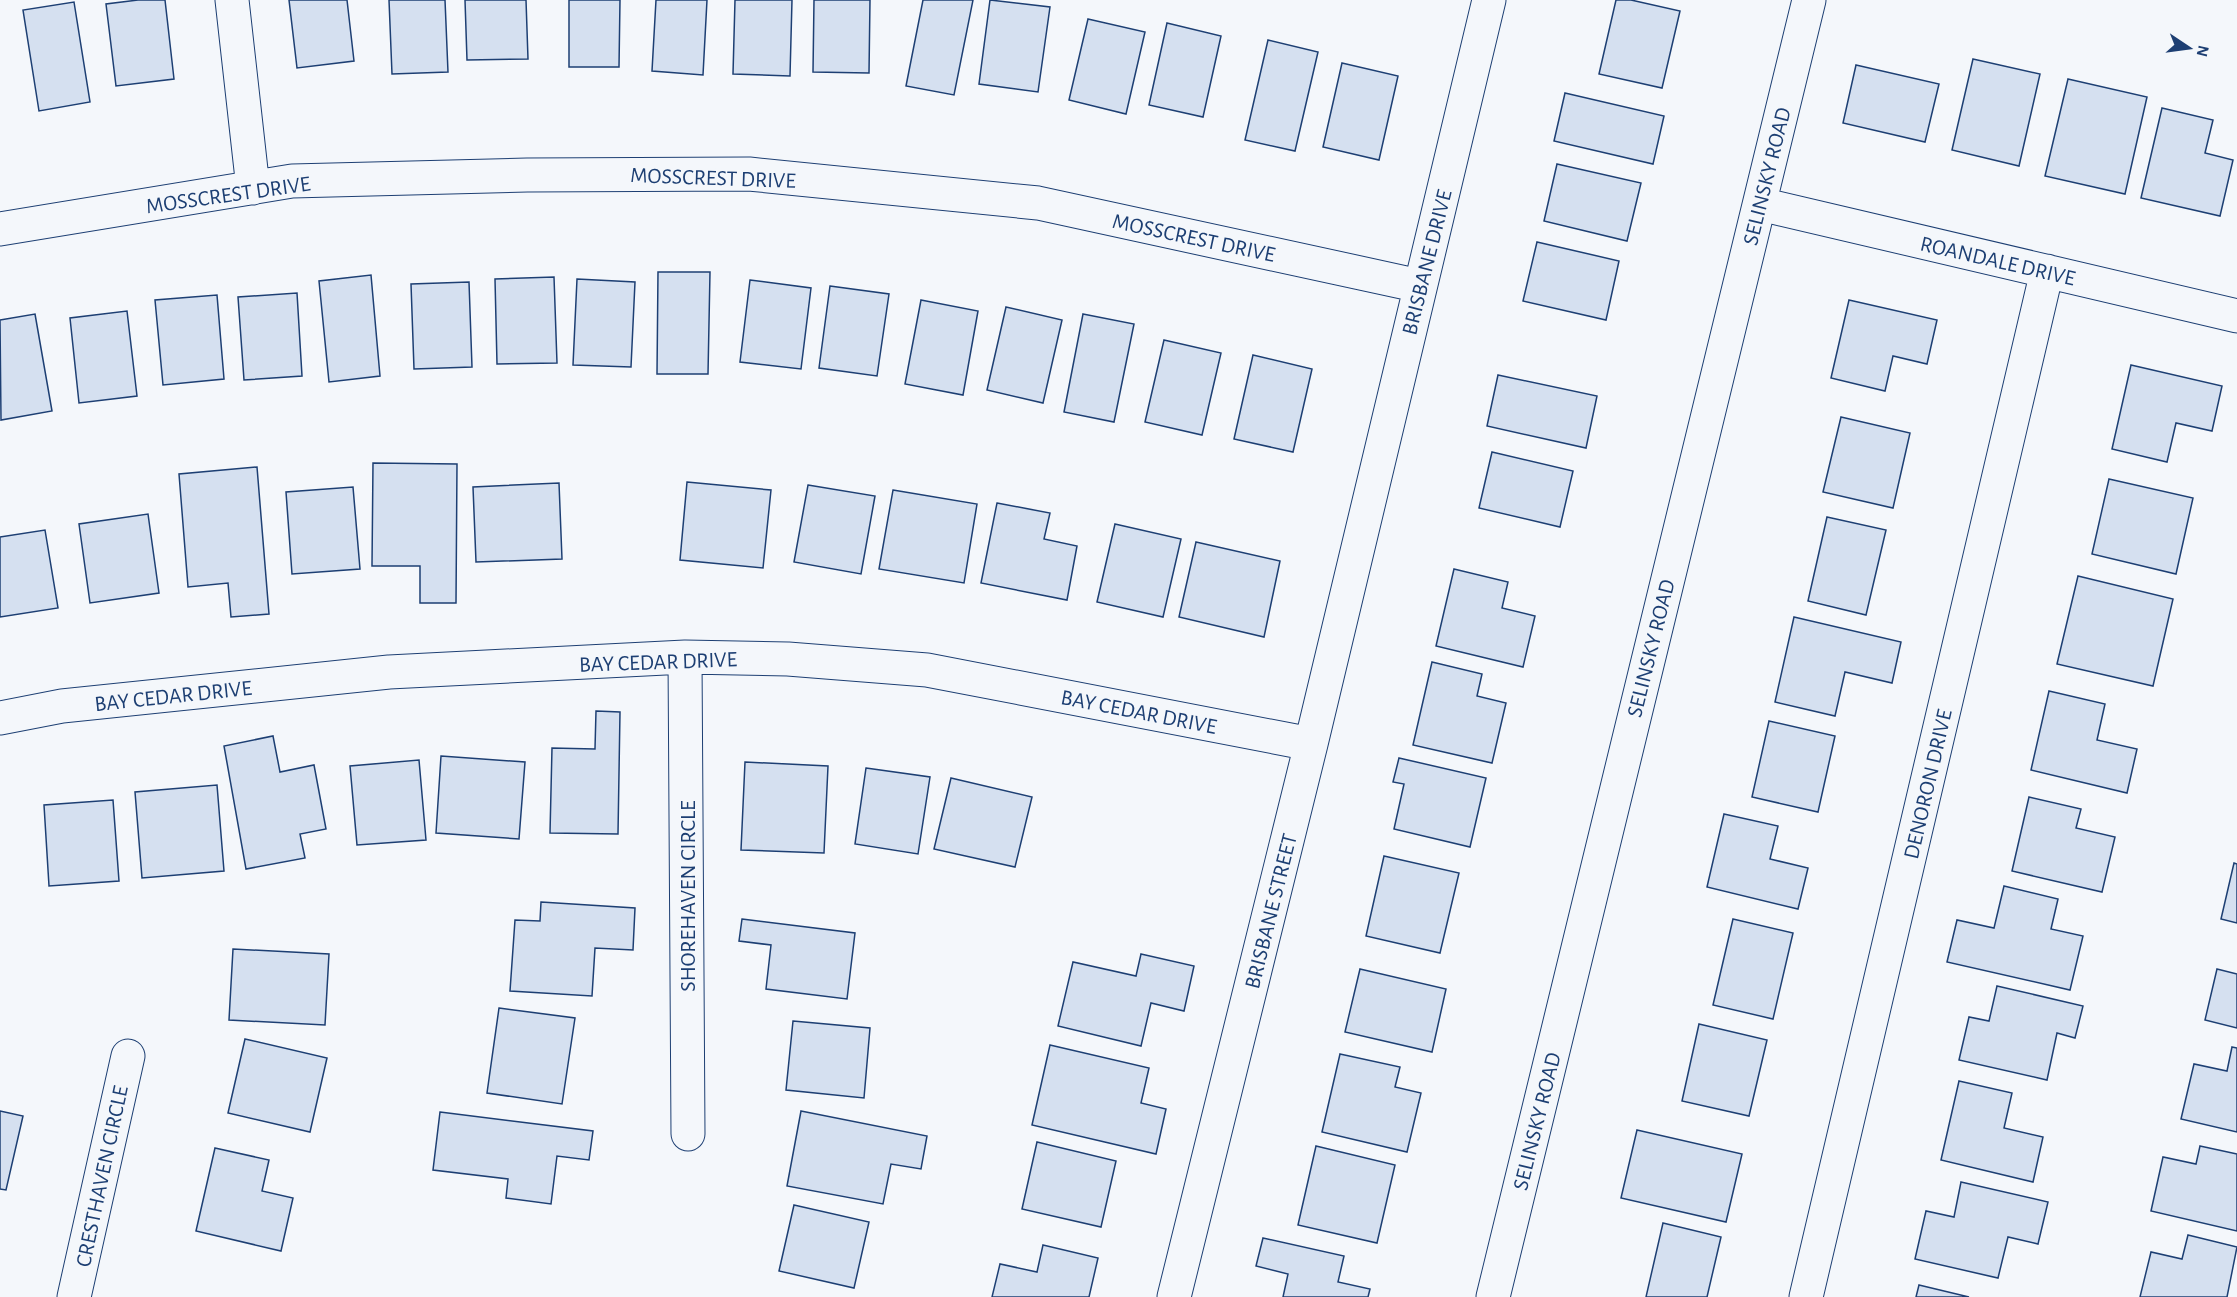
<svg xmlns="http://www.w3.org/2000/svg" width="2237" height="1297" font-family="'Alegreya Sans',sans-serif">
<style>
.building{fill:#d5e0f0;stroke:#1d3f73;stroke-width:1.5}
.lines{fill:none;stroke-linecap:round;stroke-linejoin:round}
.minor-casing{stroke:#1d3f73;stroke-width:35}
.minor{stroke:#f4f7fb;stroke-width:33}
.labels{text-anchor:middle;stroke-width:4.5;stroke-linejoin:round;paint-order:stroke}
.street-label{font-size:22px;fill:#1d3f73;stroke:#f4f7fb}
</style>
<rect width="100%" height="100%" fill="#f4f7fb"/>
<!-- building -->
<path class="building" d="M138,0H165L174,79L116,86L106,4Z
M289,0H347L354,61L297,68Z
M389,0H445L448,72L392,74Z
M465,0H526L528,59L467,60Z
M569,0H620L619,67H569Z
M656,0H707L703,75L652,71Z
M735,0H792L790,76L733,74Z
M814,0H870L869,73L813,72Z
M923,0H973L954,95L906,86Z
M990,0L1050,7L1038,92L979,84Z
M1616,0H1631L1680,11L1662,88L1599,74Z
M74,2L90,102L39,111L23,10Z
M1088,19L1145,32L1126,114L1069,100Z
M1167,23L1221,36L1203,117L1149,105Z
M1268,40L1318,52L1295,151L1245,140Z
M1973,59L2040,74L2019,166L1952,150Z
M1342,63L1398,76L1379,160L1323,147Z
M1856,65L1939,84L1925,142L1843,123Z
M2068,79L2147,97L2125,194L2045,176Z
M1565,93L1664,116L1653,164L1554,141Z
M2162,108L2213,120L2205,153L2233,160L2220,216L2141,198Z
M1557,164L1641,183L1627,241L1544,221Z
M1537,242L1619,261L1606,320L1523,301Z
M658,272H710L708,374H657Z
M371,275L380,376L329,382L319,281Z
M554,277L557,363L497,364L495,279Z
M577,279L635,282L631,367L573,365Z
M750,280L811,288L801,369L740,362Z
M469,282L472,367L414,369L411,284Z
M830,286L889,294L877,376L819,368Z
M297,293L302,376L244,380L238,297Z
M217,295L224,379L163,385L155,300Z
M921,300L978,311L963,395L905,384Z
M1849,300L1937,320L1927,364L1893,356L1885,391L1831,378Z
M1006,307L1062,320L1043,403L987,390Z
M127,311L137,396L79,403L70,318Z
M35,314L52,411L1,420L0,320Z
M1083,314L1134,324L1114,422L1064,412Z
M1164,340L1221,353L1202,435L1145,422Z
M1253,355L1312,369L1293,452L1234,439Z
M2131,365L2222,386L2212,431L2176,423L2167,462L2112,449Z
M1498,375L1597,396L1586,448L1487,426Z
M1841,417L1910,433L1893,508L1823,492Z
M1492,452L1573,471L1560,527L1479,508Z
M373,463L457,464L456,603H420V566H372Z
M257,467L269,614L231,617L228,583L188,587L179,474Z
M2109,479L2193,498L2176,574L2092,554Z
M687,482L771,490L763,568L680,560Z
M559,483L562,559L476,562L473,487Z
M808,485L875,496L861,574L794,562Z
M353,487L360,569L292,574L286,492Z
M893,490L977,504L964,583L879,569Z
M997,503L1050,513L1044,539L1077,546L1067,600L981,583Z
M148,514L159,593L90,603L79,524Z
M1827,517L1886,530L1866,615L1808,601Z
M1115,524L1181,539L1163,617L1097,602Z
M45,530L58,608L0,617V537Z
M1196,542L1280,561L1264,637L1179,617Z
M1454,569L1508,582L1502,608L1535,616L1523,667L1436,646Z
M2078,576L2173,599L2153,686L2057,664Z
M1794,617L1901,642L1892,683L1845,672L1835,716L1775,702Z
M1432,662L1482,674L1477,696L1506,703L1492,763L1413,745Z
M2049,691L2105,704L2097,740L2137,749L2127,793L2031,770Z
M596,711L620,712L618,834L550,833L552,748L595,749Z
M1769,721L1835,736L1818,812L1752,797Z
M273,736L280,772L314,765L326,829L300,834L305,858L246,869L224,746Z
M441,756L525,762L519,839L436,833Z
M1399,758L1486,778L1470,847L1394,829L1404,784L1393,782Z
M419,760L426,840L357,845L350,766Z
M745,762L828,766L824,853L741,850Z
M866,768L930,777L918,854L855,844Z
M951,778L1032,797L1015,867L934,849Z
M217,785L224,871L142,878L135,792Z
M2029,797L2081,809L2076,828L2115,837L2102,892L2012,871Z
M113,800L119,881L49,886L44,805Z
M1724,814L1778,826L1770,859L1808,868L1798,909L1707,887Z
M1384,856L1459,873L1440,953L1366,936Z
M2234,863L2237,864V923L2221,919Z
M2004,886L2058,899L2051,929L2083,936L2070,990L1947,962L1957,920L1994,928Z
M541,902L635,908L633,950L595,948L592,996L510,991L515,920L540,921Z
M742,919L855,933L847,999L766,989L771,945L739,941Z
M1733,919L1793,933L1773,1019L1713,1005Z
M233,949L329,954L325,1025L229,1020Z
M1141,954L1194,966L1184,1011L1151,1003L1141,1046L1058,1026L1073,962L1136,976Z
M1360,969L1446,989L1432,1052L1345,1032Z
M2217,969L2237,974V1028L2205,1020Z
M1997,986L2083,1006L2075,1038L2057,1033L2047,1080L1959,1060L1969,1017L1989,1021Z
M499,1008L575,1018L562,1104L487,1093Z
M793,1021L870,1028L864,1098L786,1090Z
M1699,1024L1767,1040L1749,1116L1682,1101Z
M245,1039L327,1058L310,1132L228,1113Z
M1050,1045L1149,1068L1141,1103L1166,1109L1156,1154L1032,1125Z
M2232,1047L2237,1048V1132L2181,1119L2194,1064L2227,1071Z
M1340,1054L1400,1067L1395,1087L1421,1093L1407,1152L1322,1132Z
M1959,1081L2012,1093L2004,1128L2043,1137L2033,1182L1941,1160Z
M0,1111L23,1116L6,1190L0,1189Z
M801,1111L927,1136L921,1169L891,1164L883,1204L787,1186Z
M440,1112L593,1131L589,1160L557,1156L551,1204L506,1198L508,1179L433,1170Z
M1637,1130L1742,1154L1726,1222L1621,1198Z
M1037,1142L1116,1161L1101,1227L1022,1209Z
M1316,1146L1395,1165L1377,1243L1298,1225Z
M2200,1146L2237,1154V1231L2151,1211L2163,1157L2196,1164Z
M215,1148L269,1160L262,1191L293,1198L281,1251L196,1231Z
M1961,1182L2048,1202L2038,1244L2008,1237L1998,1278L1915,1259L1926,1211L1954,1217Z
M794,1205L869,1222L854,1288L779,1271Z
M1663,1223L1721,1237L1707,1297H1646Z
M2188,1235L2237,1247L2227,1297H2140L2151,1252L2182,1259Z
M1263,1238L1344,1256L1338,1282L1370,1289L1368,1297H1283L1288,1274L1256,1266Z
M1043,1245L1098,1258L1089,1297H992L1000,1264L1037,1272Z
M1919,1285L1969,1297H1916Z"/>
<g class="lines">
<defs>
<path id="minor" d="M232,0L253,188
M1760,204L2237,316
M0,229L292,181L527,175L749,174L1038,203L1420,286
M685,657L688,1134
M0,718L62,706L389,672L685,657L788,659L927,670L1311,744
M74,1297L128,1056
M1174,1297L1311,744L1489,0
M1493,1297L1809,0
M1806,1297L2047,271"/>
</defs>
<!-- minor casing -->
<use href="#minor" class="minor-casing"/>
<!-- minor -->
<use href="#minor" class="minor"/>
</g>
<g class="labels">
<!-- street labels -->
<g class="street-label">
<text transform="translate(1766 176) rotate(-76)" y="8">SELINSKY ROAD</text>
<text transform="translate(713 177) rotate(2)" y="8">MOSSCREST DRIVE</text>
<text transform="translate(228 194) rotate(-8)" y="8">MOSSCREST DRIVE</text>
<text transform="translate(1194 237) rotate(12)" y="8">MOSSCREST DRIVE</text>
<text transform="translate(1998 260) rotate(13)" y="8">ROANDALE DRIVE</text>
<text transform="translate(1426 262) rotate(-76)" y="8">BRISBANE DRIVE</text>
<text transform="translate(1650 648) rotate(-76)" y="8">SELINSKY ROAD</text>
<text transform="translate(658 661) rotate(-2)" y="8">BAY CEDAR DRIVE</text>
<text transform="translate(173 695) rotate(-6)" y="8">BAY CEDAR DRIVE</text>
<text transform="translate(1139 711) rotate(11)" y="8">BAY CEDAR DRIVE</text>
<text transform="translate(1927 784) rotate(-77)" y="8">DENORON DRIVE</text>
<text transform="translate(687 896) rotate(-90)" y="8">SHOREHAVEN CIRCLE</text>
<text transform="translate(1270 911) rotate(-76)" y="8">BRISBANE STREET</text>
<text transform="translate(1536 1121) rotate(-76)" y="8">SELINSKY ROAD</text>
<text transform="translate(101 1176) rotate(-78)" y="8">CRESTHAVEN CIRCLE</text>
</g>
</g>
<!-- north arrow -->
<g transform="translate(2189 48) rotate(103)" stroke="#f4f7fb" stroke-width="4.5" paint-order="stroke">
<path d="M0-4.5L10 22L0 15L-10 22Z" fill="#1d3f73"/>
<text y="-9" font-size="16" font-weight="bold" text-anchor="middle" fill="#1d3f73">N</text>
</g>
</svg>
